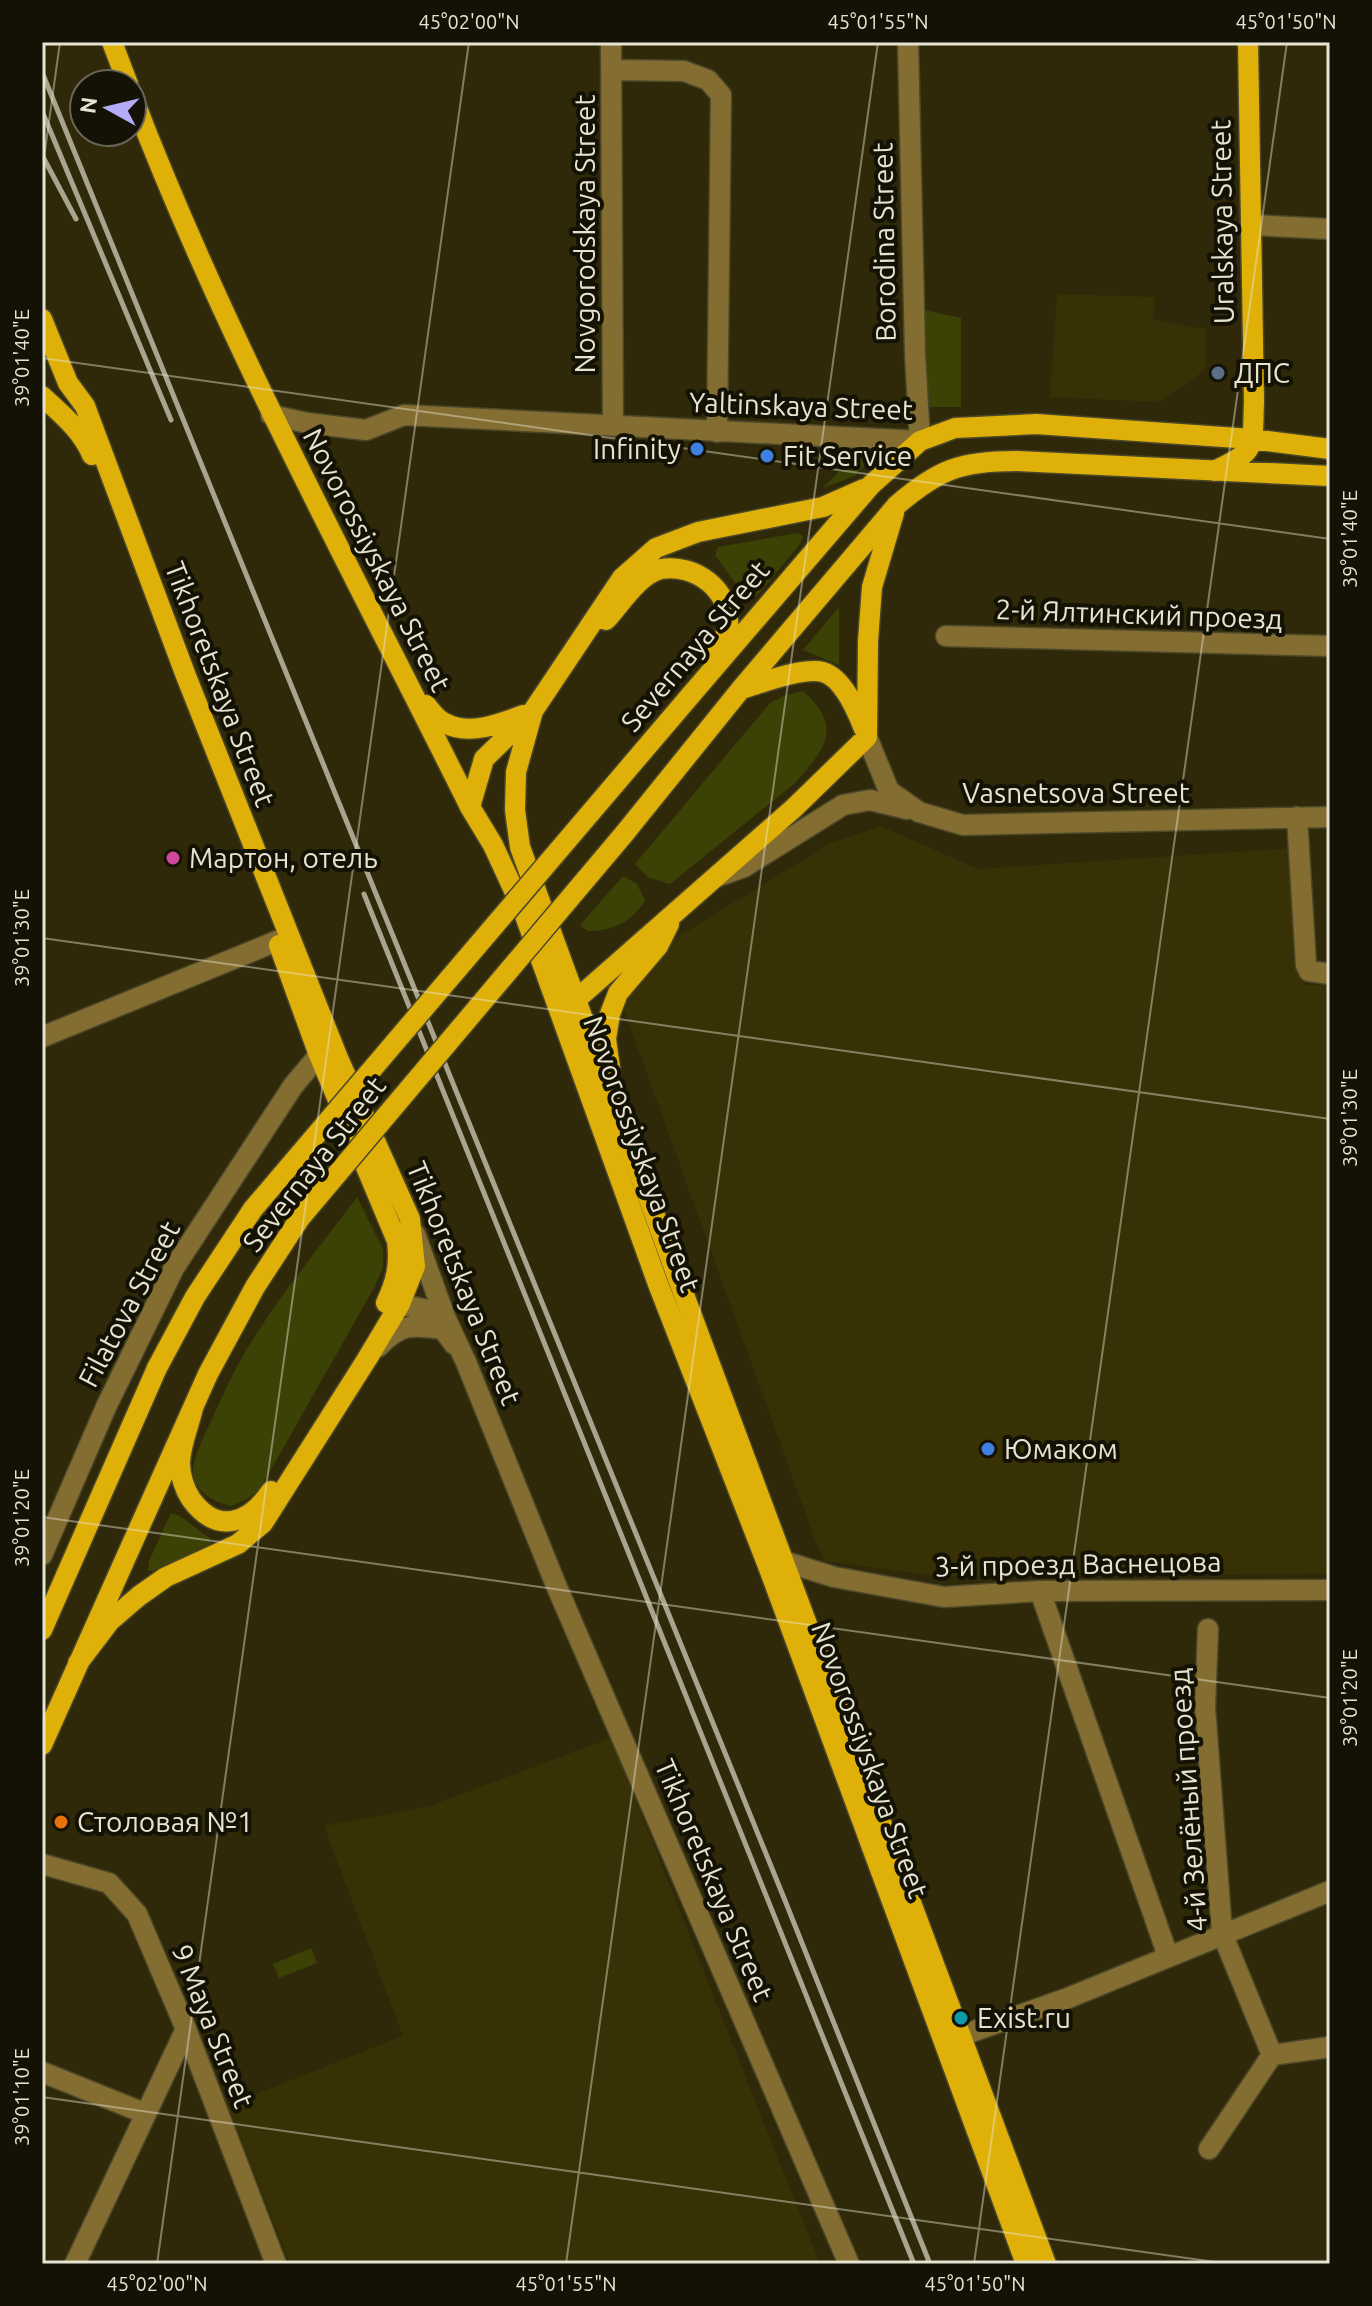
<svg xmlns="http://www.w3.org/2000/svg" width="1372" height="2306" font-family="Ubuntu,sans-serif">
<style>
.built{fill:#383106}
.green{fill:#3c4205}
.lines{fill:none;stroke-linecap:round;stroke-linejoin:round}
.minor-casing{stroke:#4c4729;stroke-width:23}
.major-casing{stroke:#4c4729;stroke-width:23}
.minor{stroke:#836d31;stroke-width:20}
.major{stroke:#dfb108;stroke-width:20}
.rail{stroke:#a8a48d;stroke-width:5}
.major-bridge-casing{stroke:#4c4729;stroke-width:23;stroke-linecap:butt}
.major-bridge{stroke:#dfb108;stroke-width:20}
.ticks{fill:none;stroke:#e6e3d1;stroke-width:2;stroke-opacity:0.45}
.service-dot{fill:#5c6f8a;stroke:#141205;stroke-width:3}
.shop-dot{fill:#3f7fe0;stroke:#141205;stroke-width:3}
.hotel-dot{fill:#d1479c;stroke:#141205;stroke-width:3}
.food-dot{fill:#e8710a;stroke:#141205;stroke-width:3}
.culture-dot{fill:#0f9aa8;stroke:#141205;stroke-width:3}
.labels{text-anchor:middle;stroke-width:8;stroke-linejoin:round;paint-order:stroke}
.street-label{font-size:28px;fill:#e6e3d1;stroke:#141205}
.poi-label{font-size:28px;fill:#e6e3d1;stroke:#141205;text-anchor:start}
.neatline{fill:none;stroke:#e6e3d1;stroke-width:3}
.ticks-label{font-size:20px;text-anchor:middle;fill:#e6e3d1}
</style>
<rect width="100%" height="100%" fill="#2f2909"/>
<!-- built -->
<path class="built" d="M1057,294L1155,297L1153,320L1205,329V370L1160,402L1050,397Z
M881,826L978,869L1296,848L1305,985H1330V1574L936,1576L825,1561L816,1542L620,999L666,944L831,843Z
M611,1738L820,2264H290L228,2105L403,2036L324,1826L427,1807Z"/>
<!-- green -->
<path class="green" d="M924,310L961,318V407H925Z
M863,447L884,448L854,476L823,488Z
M798,533L803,536L800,544L757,596L748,601L715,555L718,547Z
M839,607V665L803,650Z
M803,691C844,727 825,750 795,783L670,884L648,877L635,864L770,703L786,695Z
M623,876L637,884L645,901C632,922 612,931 588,931L580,925Z
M357,1197L383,1249V1267L375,1286L260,1489L247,1499L231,1506C214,1502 194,1492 193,1471C193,1459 206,1431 212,1419C223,1395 234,1370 248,1347C281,1294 320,1246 357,1197Z
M171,1513C182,1514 199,1532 210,1538V1544L153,1571H148L149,1561Z
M311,1948L317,1963L279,1978L273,1964Z"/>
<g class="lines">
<defs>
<path id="minor" d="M611,42L613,426
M613,70L684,71L708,80L721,95L717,432
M1251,225L1330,229
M271,415L307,423L366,430L404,415L920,441L915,354L908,42
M946,636L1330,646
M867,737L889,791L919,812L963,825L1330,817
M1297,817L1306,965L1309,971L1330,974
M716,877L744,867L843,805L870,800L907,809
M42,1037L277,941
M415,1234L445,1317L466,1362L556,1585L849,2264
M387,1302L434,1311L445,1317
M378,1347C401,1323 411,1325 443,1329L454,1344
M42,1555L106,1407L174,1268L293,1086L319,1055
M771,1565L783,1561L834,1577L944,1597L1040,1591L1330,1590
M1040,1591L1168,1956
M1208,1629L1205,1707L1222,1933L1272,2055
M42,1864L109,1883L137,1914L186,2029L276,2264
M946,2041L1068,1998L1330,1891
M42,2072L144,2113
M1209,2149L1272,2055L1330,2047
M75,2264L186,2029"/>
<path id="major" d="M112,42L128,84
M132,95C226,341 353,571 470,807L493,845L523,910L658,1284L768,1566L1026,2264
M42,319L68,383L85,406L186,676L338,1058L410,1219L415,1266L400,1304L367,1359L263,1523L238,1544L166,1577L139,1596L110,1621L78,1663
M42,396C61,414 82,430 92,455
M1214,471C1258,451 1252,448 1254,402L1248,42
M606,620C621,604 639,574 661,569C695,563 731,590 728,626C727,635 719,646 716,655
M741,689C762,683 803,667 823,672C843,678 857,711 864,729
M690,696L871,485L920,441L955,428L1036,424L1252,439L1330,449
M426,705C431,711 437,720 445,723C468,736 500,724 523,715
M533,711L516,772L515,810L520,847L677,1276L1046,2264
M470,807L484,759L533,711L622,578L656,548L698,532L823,507L864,489
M624,834L741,689L897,505C939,469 961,461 1017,461L1330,476
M279,945L319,1055L397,1241C400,1265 396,1282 386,1303
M570,1005L794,808L867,737L868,641L872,587L894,513
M610,1068L606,1039L610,1014L618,993L658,946L669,924
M193,1408C189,1426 180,1446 180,1464C180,1476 185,1490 191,1499C217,1535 249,1524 271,1491
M42,1630L157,1368
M42,1745L208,1374L255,1287L300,1218"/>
</defs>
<!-- minor casing -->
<use href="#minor" class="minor-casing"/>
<!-- major casing -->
<use href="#major" class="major-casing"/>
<!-- minor -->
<use href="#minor" class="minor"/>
<!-- major -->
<use href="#major" class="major"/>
<!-- rail -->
<path class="rail" d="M42,72L784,1898L930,2264
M42,111L171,420
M42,155L76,219
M364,894L914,2264"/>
<defs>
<path id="major-bridge" d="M300,1218L624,834
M157,1368L195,1297L253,1209L690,696"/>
</defs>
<!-- major-bridge casing -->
<use href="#major-bridge" class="major-bridge-casing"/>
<!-- major-bridge -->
<use href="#major-bridge" class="major-bridge"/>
</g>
<!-- ticks -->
<path class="ticks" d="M42,172L60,42M42,358L1330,539M42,938L1330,1119M42,1517L1330,1698M42,2097L1229,2264M157,2264L469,42M566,2264L878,42M974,2264L1287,42"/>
<!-- markers -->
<circle class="service-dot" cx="1218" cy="373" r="8"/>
<g class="shop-dot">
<circle cx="697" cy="449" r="8"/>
<circle cx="767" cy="456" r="8"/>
<circle cx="988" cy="1449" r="8"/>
</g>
<circle class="hotel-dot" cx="173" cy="858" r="8"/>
<circle class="food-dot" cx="61" cy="1822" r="8"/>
<circle class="culture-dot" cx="961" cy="2018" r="8"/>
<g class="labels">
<!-- street labels -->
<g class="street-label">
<text transform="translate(1222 222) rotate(-91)" y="10">Uralskaya Street</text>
<text transform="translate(585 234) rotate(-90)" y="10">Novgorodskaya Street</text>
<text transform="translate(884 242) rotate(-91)" y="10">Borodina Street</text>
<text transform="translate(801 406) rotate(2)" y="10">Yaltinskaya Street</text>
<text transform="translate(377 560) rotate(63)" y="10">Novorossiyskaya Street</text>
<text transform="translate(1139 614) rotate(2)" y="10">2-й Ялтинский проезд</text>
<text transform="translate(695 646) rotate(-50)" y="10">Severnaya Street</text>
<text transform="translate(220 684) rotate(69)" y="10">Tikhoretskaya Street</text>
<text x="1076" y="803">Vasnetsova Street</text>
<text transform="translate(642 1154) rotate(70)" y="10">Novorossiyskaya Street</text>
<text transform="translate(314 1164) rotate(-52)" y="10">Severnaya Street</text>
<text transform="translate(464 1283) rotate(68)" y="10">Tikhoretskaya Street</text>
<text transform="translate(129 1304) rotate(-62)" y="10">Filatova Street</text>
<text transform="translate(1078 1564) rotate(-1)" y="10">3-й проезд Васнецова</text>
<text transform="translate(870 1760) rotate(70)" y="10">Novorossiyskaya Street</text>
<text transform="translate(1188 1800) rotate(-94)" y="10">4-й Зелёный проезд</text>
<text transform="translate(714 1880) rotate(67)" y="10">Tikhoretskaya Street</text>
<text transform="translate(213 2026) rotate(68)" y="10">9 Maya Street</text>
</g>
<!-- poi labels -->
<g class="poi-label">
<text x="1234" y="383">ДПС</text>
<text x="681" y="459" text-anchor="end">Infinity</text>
<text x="783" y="466">Fit Service</text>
<text x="189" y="868">Мартон, отель</text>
<text x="1004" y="1459">Юмаком</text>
<text x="77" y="1832">Столовая №1</text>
<text x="977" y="2028">Exist.ru</text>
</g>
</g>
<!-- border -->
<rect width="1372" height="2306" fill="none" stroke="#141205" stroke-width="88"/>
<!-- north arrow -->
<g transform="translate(108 108) rotate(278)"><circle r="38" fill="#141205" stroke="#686657" stroke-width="2"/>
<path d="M0-6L14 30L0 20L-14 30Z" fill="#b4acf9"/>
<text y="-12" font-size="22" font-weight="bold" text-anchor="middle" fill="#e6e3d1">N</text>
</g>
<rect x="44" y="44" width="1284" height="2218" class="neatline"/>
<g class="ticks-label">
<text x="469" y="29">45°02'00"N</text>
<text x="878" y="29">45°01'55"N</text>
<text x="1286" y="29">45°01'50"N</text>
<text transform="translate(22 358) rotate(-90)" y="7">39°01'40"E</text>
<text transform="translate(1350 539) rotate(-90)" y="7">39°01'40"E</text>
<text transform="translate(22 938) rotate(-90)" y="7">39°01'30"E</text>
<text transform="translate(1350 1118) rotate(-90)" y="7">39°01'30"E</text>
<text transform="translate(22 1518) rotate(-90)" y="7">39°01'20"E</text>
<text transform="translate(1350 1698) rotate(-90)" y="7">39°01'20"E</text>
<text transform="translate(22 2097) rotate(-90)" y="7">39°01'10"E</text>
<text x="157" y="2291">45°02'00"N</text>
<text x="566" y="2291">45°01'55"N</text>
<text x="975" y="2291">45°01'50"N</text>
</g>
</svg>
